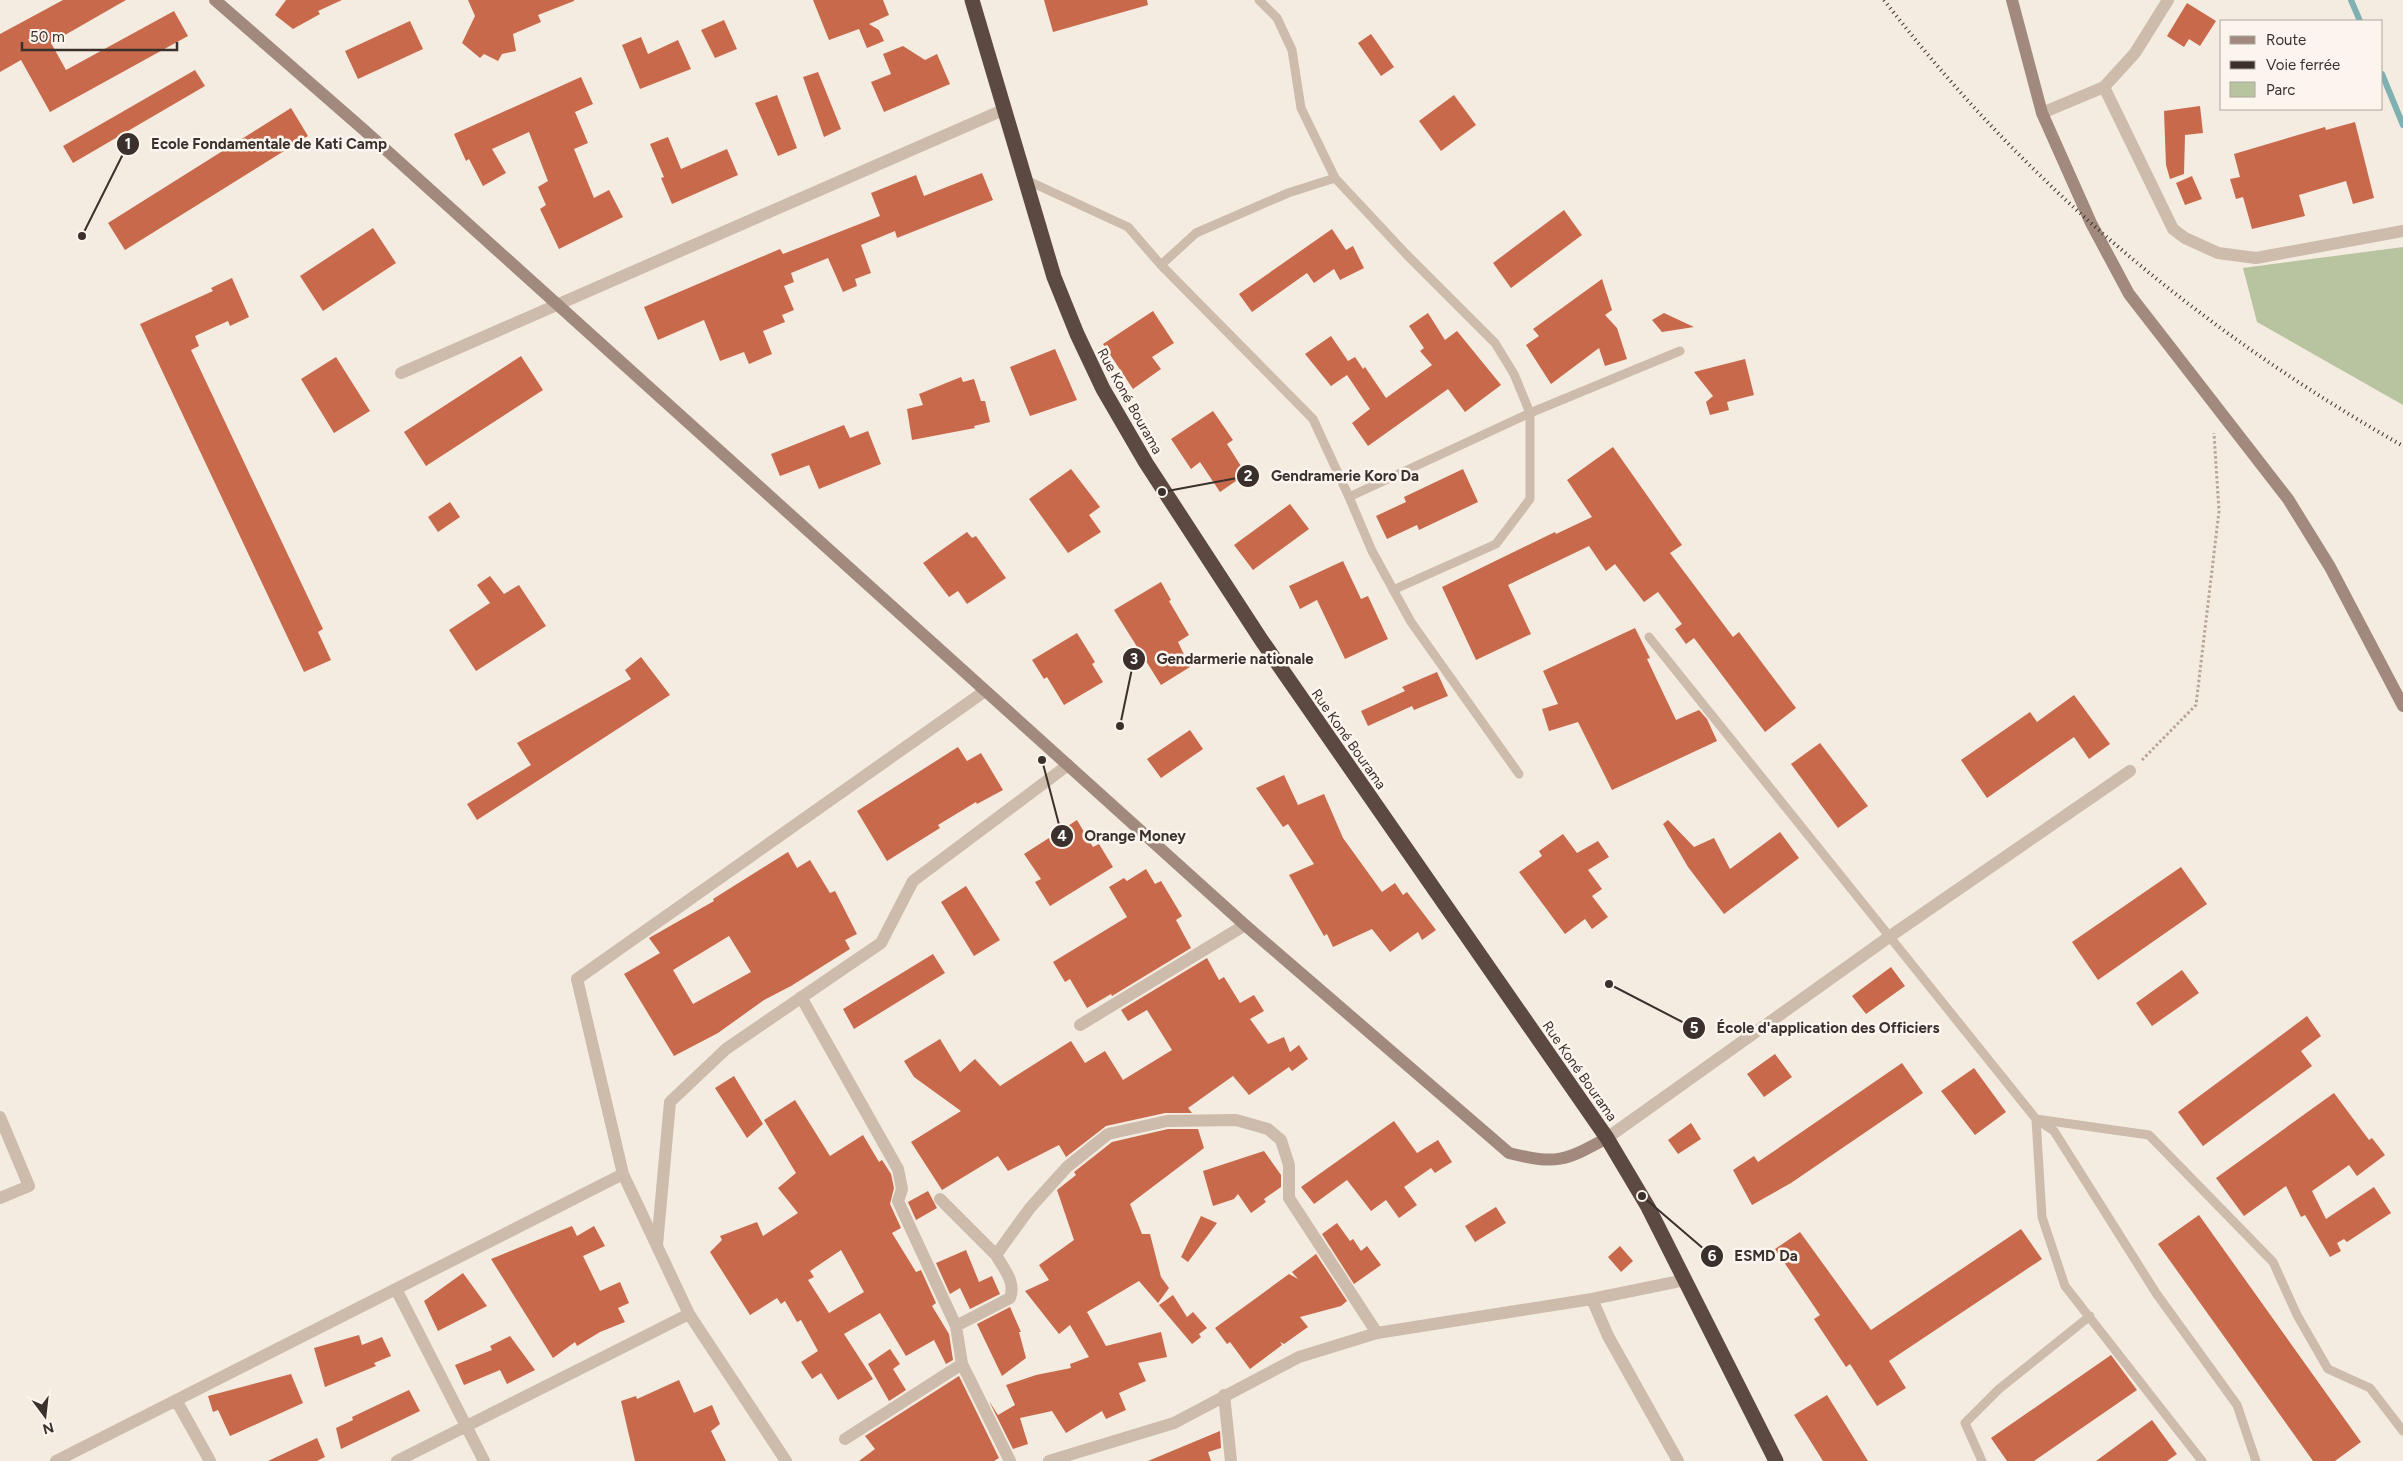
<svg xmlns="http://www.w3.org/2000/svg" width="2403" height="1461" font-family="Figtree,sans-serif">
<style>
.green{fill:#b8c4a0}
.lines{fill:none;stroke-linecap:round;stroke-linejoin:round}
.stream{stroke:#7fb0b2;stroke-width:6}
.building{fill:#c8694b;fill-rule:evenodd}
.path{stroke:#b9a596;stroke-width:3;stroke-dasharray:2.5 2.5;stroke-linecap:butt}
.lane{stroke:#cdbbac;stroke-width:9}
.street{stroke:#cdbbac;stroke-width:12}
.secondary{stroke:#a18a7d;stroke-width:12}
.highway{stroke:#5c4a42;stroke-width:15}
.rail{stroke:#3b302b;stroke-width:4;stroke-dasharray:1 4;stroke-linecap:butt}
.labels{text-anchor:middle;stroke-width:5;stroke-linejoin:round;paint-order:stroke}
.street-label{font-size:14px;fill:#3b302b;stroke:#fbf5ee}
.leader{fill:none;stroke:#3b302b;stroke-width:2}
.callout-dot{fill:#3b302b;stroke:#fbf5ee;stroke-width:2}
.mark-label{font-size:15px;text-anchor:middle;font-weight:bold;fill:#fff}
.callout-label{font-size:15px;text-anchor:middle;font-weight:bold;fill:#3b302b;stroke:#fbf5ee;stroke-width:5;stroke-linejoin:round;paint-order:stroke}
</style>
<rect width="100%" height="100%" fill="#f4ebe1"/>
<!-- green -->
<path class="green" d="M2403,247V405L2257,322L2243,268Z"/>
<g class="lines">
<!-- stream -->
<path class="stream" d="M2351,0L2360,21
M2382,74L2403,125"/>
</g>
<!-- building -->
<path class="building" d="M63,0H126L51,43L66,70L174,11L188,36L50,112L21,60L0,72V34Z
M286,0H342L318,11L320,14L293,29L275,15Z
M468,0H574V1L538,15L541,22L513,34L516,51L502,54L498,61L484,54L480,58L462,43L475,16Z
M813,0H883L889,15L869,24L879,30L884,41L867,48L859,29L829,40Z
M1044,0H1147L1148,5L1053,32Z
M2187,3L2216,21L2200,46L2189,39L2184,47L2167,36Z
M724,20L737,49L715,58L701,30Z
M410,21L423,49L358,79L345,51Z
M1371,34L1394,67L1381,76L1358,43Z
M641,37L648,54L678,40L691,69L640,89L622,45Z
M903,46L925,60L937,54L950,84L884,112L871,82L891,74L883,54Z
M195,70L205,86L73,163L63,146Z
M818,72L841,129L824,137L803,77Z
M581,77L593,104L575,112L588,143L574,149L594,198L609,190L623,217L559,249L540,209L546,205L538,187L548,181L529,132L492,149L506,173L483,186L469,159L466,161L454,134Z
M777,95L797,148L778,156L755,103Z
M1454,95L1476,125L1441,151L1419,121Z
M2200,106L2203,133L2185,135L2184,174L2170,179L2166,165L2164,111Z
M291,108L308,136L125,250L108,223Z
M2355,122L2374,198L2353,204L2346,181L2299,195L2305,216L2252,229L2243,197L2236,199L2230,179L2240,177L2234,154L2325,127L2326,130Z
M668,137L681,169L727,149L738,175L672,204L661,178L664,177L650,144Z
M982,173L993,200L897,238L895,231L861,245L871,273L855,279L857,286L843,292L828,258L791,273L794,282L784,286L794,310L782,315L785,322L763,331L772,354L749,364L744,352L720,361L704,320L658,340L644,307L780,249L783,254L880,216L871,193L916,175L924,196Z
M2192,176L2202,199L2185,205L2176,183Z
M1564,210L1582,235L1511,288L1493,263Z
M373,228L396,263L323,311L300,276Z
M1332,229L1346,250L1353,246L1364,268L1340,280L1334,269L1314,283L1307,273L1252,312L1239,294Z
M232,278L249,317L230,326L228,321L195,336L199,346L191,350L323,629L318,632L331,660L304,672L140,324L213,291L211,288Z
M1602,279L1612,310L1605,315L1617,328L1627,359L1605,366L1599,348L1551,384L1526,345L1539,336L1533,329Z
M1153,311L1174,343L1152,357L1161,369L1133,389L1103,344Z
M1428,313L1445,340L1457,331L1501,385L1465,412L1448,389L1368,446L1352,423L1370,409L1347,375L1331,386L1305,354L1331,336L1348,361L1355,357L1363,369L1365,367L1386,398L1432,365L1420,351L1424,348L1409,326Z
M1664,313L1694,327L1662,332L1652,320Z
M1055,349L1077,400L1030,416L1010,367Z
M521,356L543,390L426,466L404,432Z
M336,357L370,411L334,433L301,379Z
M1745,359L1754,395L1727,402L1729,410L1710,415L1706,402L1713,396L1694,372Z
M961,377L963,382L974,379L981,401H985L990,422L974,426L975,428L912,440L907,409L923,405L919,394Z
M1213,411L1233,440L1227,444L1246,474L1220,492L1200,462L1191,469L1171,439Z
M844,425L850,438L868,431L881,464L819,489L809,465L780,476L771,454Z
M1613,447L1682,545L1670,553L1733,637L1739,632L1796,708L1765,732L1694,638L1686,644L1675,629L1682,624L1658,592L1644,602L1615,564L1606,571L1589,546L1508,585L1531,634L1476,660L1442,587L1555,532L1556,534L1592,517L1567,480Z
M1071,469L1100,507L1089,515L1101,532L1068,553L1029,499Z
M1463,469L1478,502L1419,530L1417,525L1387,539L1376,516L1406,502L1404,497Z
M450,502L460,517L438,532L428,517Z
M1290,504L1309,529L1253,570L1234,545Z
M967,532L972,538L976,536L1006,578L967,604L958,591L949,597L923,563Z
M1343,561L1361,599L1368,596L1388,639L1345,659L1317,600L1300,609L1289,586Z
M490,576L504,594L519,585L546,626L476,671L449,630L490,603L477,585Z
M1161,582L1171,600L1169,601L1189,635L1178,642L1190,667L1161,685L1114,610Z
M1635,628L1650,658L1647,659L1676,720L1699,710L1707,719L1717,741L1612,790L1578,722L1549,731L1542,709L1558,704L1543,671Z
M1077,633L1095,662L1092,664L1103,682L1064,705L1047,677L1044,679L1032,660Z
M641,657L670,695L477,820L467,804L531,765L517,743L631,679L625,670Z
M1437,672L1448,696L1414,710L1412,706L1368,726L1361,711L1405,691L1402,687Z
M2074,695L2110,744L2089,759L2074,737L1987,798L1961,760L2030,712L2037,722Z
M1190,730L1203,749L1161,778L1147,759Z
M1820,743L1868,806L1838,828L1791,764Z
M958,747L967,761L981,753L1003,790L977,804L976,802L938,825L940,828L887,861L857,811Z
M1284,775L1298,805L1324,794L1343,838L1382,892L1395,883L1403,895L1407,892L1436,930L1422,940L1418,932L1390,952L1372,929L1333,947L1327,934L1324,936L1289,875L1314,864L1288,824L1283,827L1256,788Z
M1077,820L1093,847L1099,844L1113,867L1050,906L1035,882L1041,879L1024,854Z
M1668,820L1694,847L1714,838L1730,869L1780,832L1799,858L1724,914L1688,867L1663,824Z
M1563,834L1577,853L1598,841L1609,857L1588,870L1602,889L1592,896L1608,917L1592,929L1585,919L1565,934L1519,872L1542,856L1539,851Z
M788,852L797,868L810,860L830,893L835,891L857,934L845,940L850,949L791,986L764,1000L718,1033L674,1056L624,974L660,953L649,938L714,901L713,899ZM729,936L751,972L693,1004L673,970Z
M2181,867L2207,904L2098,980L2072,942Z
M1146,869L1155,884L1161,881L1182,916L1176,920L1191,948L1112,996L1111,994L1087,1008L1070,979L1065,982L1053,962L1127,917L1109,887L1124,878L1127,881Z
M966,886L1000,940L974,956L941,902Z
M933,954L945,973L854,1029L843,1009Z
M1207,958L1219,980L1224,977L1240,1003L1254,995L1264,1011L1250,1019L1268,1044L1284,1037L1290,1052L1299,1045L1308,1059L1292,1071L1289,1067L1249,1095L1233,1076L1188,1108L1192,1113H1165L1106,1126L1066,1157L1059,1145L1008,1171L998,1156L942,1190L911,1142L961,1111L914,1077L904,1061L940,1039L960,1072L975,1059L1000,1086L1071,1041L1085,1063L1105,1051L1123,1080L1172,1050L1147,1010L1128,1021L1121,1010Z
M1891,967L1905,986L1866,1014L1852,996Z
M2182,970L2199,993L2152,1026L2136,1003Z
M2307,1016L2321,1036L2301,1051L2312,1066L2203,1146L2178,1112Z
M1775,1054L1792,1077L1764,1097L1747,1074Z
M1902,1063L1923,1093L1791,1183L1752,1205L1733,1170L1754,1156L1758,1162Z
M1974,1068L2006,1112L1975,1135L1941,1091Z
M734,1076L763,1124L747,1138L715,1088Z
M2334,1093L2369,1140L2372,1138L2385,1155L2357,1176L2349,1165L2312,1191L2326,1219L2374,1187L2391,1213L2347,1242L2344,1239L2337,1243L2341,1251L2330,1257L2305,1215L2301,1217L2286,1186L2244,1216L2216,1178Z
M795,1100L830,1156L863,1135L879,1162L882,1160L891,1174L894,1188L890,1204L901,1228L892,1233L916,1272L921,1270L936,1303L932,1306L949,1334L953,1360L946,1364L934,1340L906,1356L880,1313L844,1334L873,1379L838,1400L821,1373L812,1379L801,1362L818,1351L801,1320L797,1322L785,1301L781,1304L777,1298L750,1315L710,1252L722,1240L720,1236L757,1222L763,1236L798,1213L778,1188L796,1173L764,1120ZM841,1250L864,1292L829,1313L808,1280L814,1277L810,1271Z
M1394,1121L1417,1153L1438,1140L1452,1162L1435,1173L1431,1168L1404,1187L1417,1205L1399,1218L1386,1200L1371,1211L1347,1180L1314,1204L1301,1187Z
M1691,1123L1701,1139L1678,1154L1668,1140Z
M1168,1129H1198L1204,1148L1130,1204L1142,1234H1150L1161,1277L1169,1288L1158,1303L1139,1281L1087,1312L1106,1346L1161,1332L1167,1357L1138,1363L1146,1381L1119,1393L1126,1410L1106,1419L1102,1411L1066,1433L1052,1411L1020,1418L1028,1444L1013,1449L989,1401L998,1415L1015,1405L1006,1385L1036,1375L1071,1368L1070,1364L1089,1357L1070,1325L1059,1334L1025,1291L1049,1280L1039,1265L1074,1240L1057,1190L1076,1175L1074,1172L1112,1142Z
M1264,1151L1281,1175V1187L1264,1199L1266,1202L1251,1213L1238,1194L1234,1199L1213,1206L1203,1171Z
M928,1191L937,1208L916,1220L907,1200L908,1202Z
M1496,1207L1506,1223L1475,1242L1465,1226Z
M2199,1215L2361,1442L2335,1461H2313L2158,1244Z
M1201,1216L1217,1223L1188,1262L1181,1257Z
M1337,1223L1350,1241L1353,1239L1361,1251L1367,1246L1381,1265L1354,1284L1322,1234Z
M572,1226L577,1236L594,1226L605,1246L583,1256L600,1291L620,1282L629,1303L618,1308L625,1322L600,1332L577,1346L575,1342L553,1358L491,1259Z
M2021,1229L2042,1259L1889,1361L1906,1388L1877,1406L1850,1364L1846,1367L1814,1319L1820,1315L1775,1249L1800,1232L1871,1330Z
M1620,1246L1633,1261L1621,1272L1608,1257Z
M966,1250L979,1282L992,1276L1000,1294L970,1309L960,1288L950,1294L936,1263Z
M1316,1254L1347,1301L1341,1306L1300,1317L1308,1327L1284,1344L1280,1342L1282,1345L1250,1369L1230,1342L1227,1344L1215,1328L1289,1274L1298,1279L1292,1272Z
M463,1273L487,1306L438,1331L424,1301Z
M1173,1295L1187,1317L1193,1312L1207,1328L1199,1334L1201,1337L1192,1344L1159,1305Z
M1010,1307L1021,1332H1019L1026,1358L1002,1376L977,1324Z
M359,1335L362,1345L382,1337L391,1356L374,1363L376,1366L325,1387L314,1348Z
M510,1336L535,1370L507,1384L500,1370L464,1385L455,1365L492,1350L490,1346Z
M890,1349L900,1364L893,1369L906,1390L889,1401L868,1364Z
M2111,1355L2137,1390L2034,1461H2007L1991,1438Z
M291,1374L303,1403L230,1436L218,1410L213,1412L208,1396Z
M959,1376L999,1458L994,1461H859L875,1449L865,1436Z
M679,1380L694,1413L712,1405L720,1424L711,1431L726,1461H635L621,1401L636,1396L637,1399Z
M409,1390L420,1411L341,1449L336,1428L353,1420L352,1417Z
M1827,1395L1868,1461H1823L1794,1415Z
M2152,1420L2177,1454L2167,1461H2096Z
M1220,1431L1221,1448L1208,1452L1211,1461H1148Z
M317,1438L325,1457L317,1461H268Z"/>
<g class="lines">
<!-- path -->
<path class="path" d="M2142,760L2196,705L2219,511L2214,433"/>
<!-- lane -->
<path class="lane" d="M1259,0L1277,18L1292,50L1301,108L1335,178L1407,255L1495,343L1514,374L1530,413V499L1496,544L1393,590
M1024,179L1128,227L1161,265L1313,419L1349,497L1530,413L1680,351
M1161,265L1196,233L1288,193L1335,178
M1349,497L1372,551L1411,622L1519,774
M1649,637L2036,1119L2054,1131L2156,1293L2237,1405L2256,1461
M1982,1461L1965,1423L1999,1389L2090,1316
M2202,1461L2065,1286L2042,1217L2036,1119L2149,1135L2273,1262L2297,1315L2328,1369L2370,1388L2403,1431"/>
<!-- street -->
<path class="street" d="M2104,87L2173,229L2185,238L2218,253L2256,258L2403,231
M2042,113L2104,87L2135,53L2168,0
M401,373L1003,110
M801,997L898,1169L902,1189L898,1201L956,1326L962,1364L1010,1461
M1080,1025L1245,925
M0,1117L29,1186L0,1198
M1607,1138L1889,937L2130,771
M940,1199L996,1255
M657,1245L670,1102L726,1049L881,943L913,881L1068,765
M396,1289L484,1461
M1592,1299L1608,1336L1678,1461
M956,1326L1010,1298C1016,1282 1004,1269 996,1255L1030,1208L1067,1167L1108,1134L1167,1121L1236,1120L1268,1129L1281,1140L1289,1165V1198L1377,1333
M1224,1395L1231,1461
M176,1400L210,1461
M845,1439L962,1364
M56,1461L623,1174
M397,1461L689,1314
M786,1461L689,1314L623,1174L577,979L985,691
M1049,1461L1174,1423L1299,1357L1377,1333L1592,1299L1685,1280"/>
<!-- secondary -->
<path class="secondary" d="M215,0L364,130L1245,925L1509,1153C1557,1165 1565,1161 1607,1138
M2012,0L2042,113L2091,223L2129,294L2288,499L2330,567L2403,706"/>
<!-- highway -->
<path class="highway" d="M972,0L1054,277L1077,334L1103,389L1146,463L1262,641L1607,1138L1648,1207L1776,1461"/>
<!-- rail -->
<path class="rail" d="M1884,0C2026,185 2201,331 2403,446"/>
</g>
<g class="labels">
<!-- street labels -->
<g class="street-label">
<text transform="translate(1130 401) rotate(61)" y="5">Rue Koné Bourama</text>
<text transform="translate(1349 739) rotate(55)" y="5">Rue Koné Bourama</text>
<text transform="translate(1580 1071) rotate(55)" y="5">Rue Koné Bourama</text>
</g>
</g>
<!-- callouts -->
<path class="leader" d="M82 236L128 144M1162 492L1248 476M1120 726L1134 659M1042 760L1062 836M1609 984L1694 1028M1642 1196L1712 1256"/>
<g class="callout-dot">
<circle cx="82" cy="236" r="5"/>
<circle cx="1162" cy="492" r="5"/>
<circle cx="1120" cy="726" r="5"/>
<circle cx="1042" cy="760" r="5"/>
<circle cx="1609" cy="984" r="5"/>
<circle cx="1642" cy="1196" r="5"/>
<circle cx="128" cy="144" r="12"/>
<circle cx="1248" cy="476" r="12"/>
<circle cx="1134" cy="659" r="12"/>
<circle cx="1062" cy="836" r="12"/>
<circle cx="1694" cy="1028" r="12"/>
<circle cx="1712" cy="1256" r="12"/>
</g>
<g class="mark-label">
<text x="128" y="149">1</text>
<text x="1248" y="481">2</text>
<text x="1134" y="664">3</text>
<text x="1062" y="841">4</text>
<text x="1694" y="1033">5</text>
<text x="1712" y="1261">6</text>
</g>
<g class="callout-label">
<text x="269" y="149">Ecole Fondamentale de Kati Camp</text>
<text x="1345" y="481">Gendramerie Koro Da</text>
<text x="1235" y="664">Gendarmerie nationale</text>
<text x="1135" y="841">Orange Money</text>
<text x="1828" y="1033">École d'application des Officiers</text>
<text x="1766" y="1261">ESMD Da</text>
</g>
<!-- legend -->
<rect x="2220" y="20" width="162" height="90" fill="#fbf5ee" stroke="#aea6a0"/>
<rect x="2230" y="36" width="25" height="8" fill="#a18a7d" stroke="#aea6a0"/>
<text x="2266" y="45" font-size="15" fill="#3b302b">Route</text>
<rect x="2230" y="61" width="25" height="8" fill="#3b302b" stroke="#aea6a0"/>
<text x="2266" y="70" font-size="15" fill="#3b302b">Voie ferrée</text>
<rect x="2230" y="82" width="25" height="15" fill="#b8c4a0" stroke="#aea6a0"/>
<text x="2266" y="95" font-size="15" fill="#3b302b">Parc</text>
<!-- north arrow -->
<g transform="translate(45 1416) rotate(165)" stroke="#fbf5ee" stroke-width="4" paint-order="stroke">
<path d="M0-4L9 19L0 12L-9 19Z" fill="#3b302b"/>
<text y="-8" font-size="14" font-weight="bold" text-anchor="middle" fill="#3b302b">N</text>
</g>
<!-- scale -->
<path d="M22 42v8h155v-8" fill="none" stroke="#3b302b" stroke-width="2.5"/>
<text x="30" y="42" font-size="15" fill="#3b302b" stroke="#fbf5ee" stroke-width="4" paint-order="stroke">50 m</text>
</svg>
